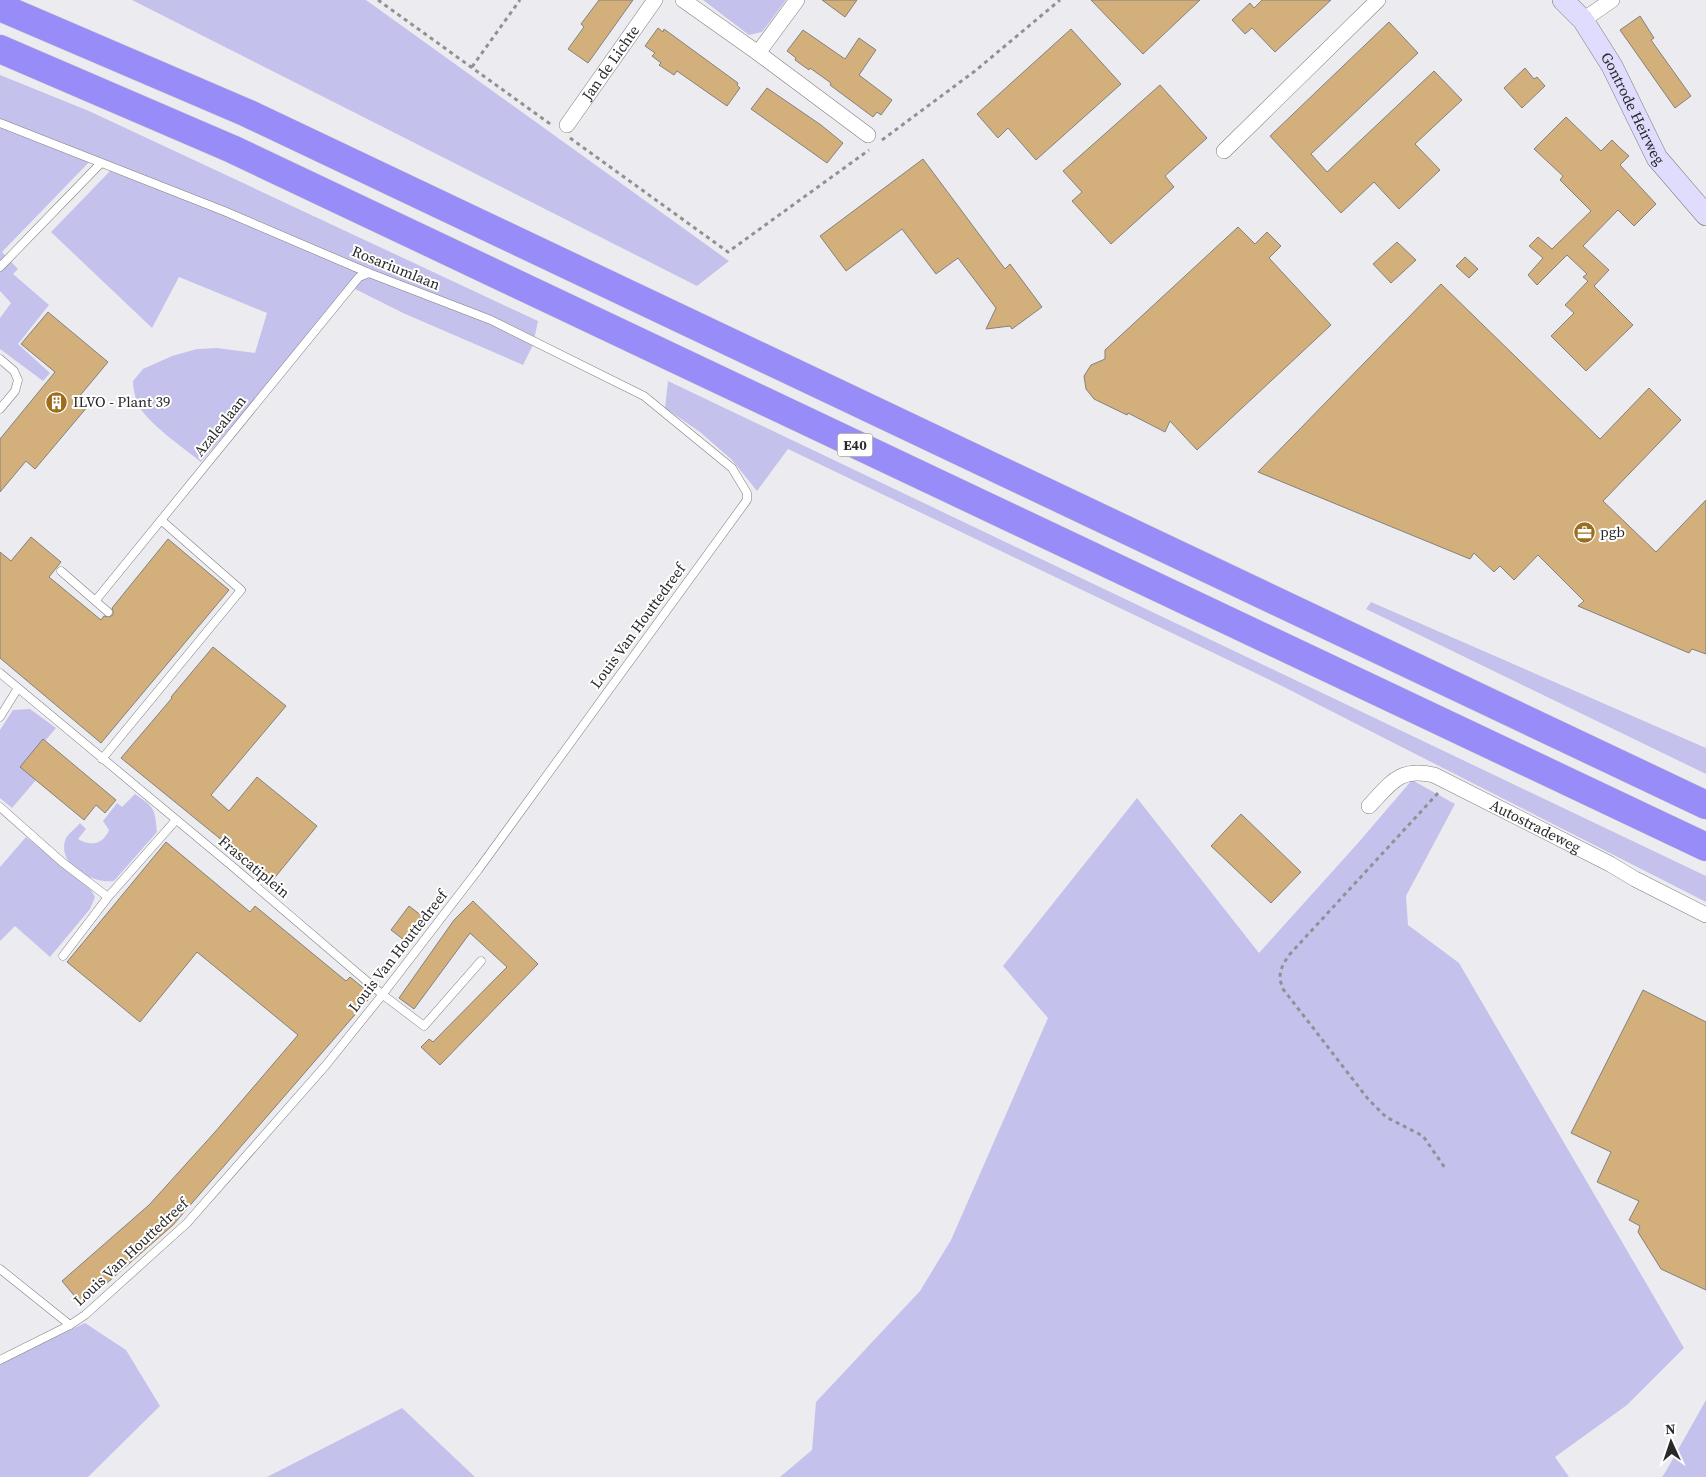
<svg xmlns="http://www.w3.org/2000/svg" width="1706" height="1477" font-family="'Source Serif 4',serif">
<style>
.green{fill:#c4c2ec}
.building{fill:#d3af7b;stroke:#83817e}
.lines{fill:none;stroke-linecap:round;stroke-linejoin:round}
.lane-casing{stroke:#7e7e81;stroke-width:9}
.street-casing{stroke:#7e7e81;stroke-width:16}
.secondary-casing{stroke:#7e7e81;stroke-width:22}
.highway-casing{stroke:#c7c7c8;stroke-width:29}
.path{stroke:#919194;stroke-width:3;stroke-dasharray:4 4;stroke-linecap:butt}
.lane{stroke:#fff;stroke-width:8}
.street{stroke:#fff;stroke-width:15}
.secondary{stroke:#e0dcfd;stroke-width:21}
.highway{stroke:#988cf8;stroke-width:28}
.labels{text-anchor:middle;stroke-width:4;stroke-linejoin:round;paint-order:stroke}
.shield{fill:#fff;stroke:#69696a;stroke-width:1}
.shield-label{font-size:14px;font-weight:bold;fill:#29292a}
.street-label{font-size:15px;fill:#29292a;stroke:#fff}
.poi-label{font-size:15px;fill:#29292a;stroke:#fff;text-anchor:start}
</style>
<rect width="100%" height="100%" fill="#ececf0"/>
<!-- green -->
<path class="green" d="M132,0H366L729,261L697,286Z
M703,0H786L762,32L749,35Z
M0,75L89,111L538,321L533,345L523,365L403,313L355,289L330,310L201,462C181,446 157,430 142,411C136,404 133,390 133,381L143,369L172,356L197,349L217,348L255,353L267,313L179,277L152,328L51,232L113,168L93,158L2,252L18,269L13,274L49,305L18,344L50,373L43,381L0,349V318L11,303L0,291Z
M668,381L1706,876V902L1278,684L788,449L757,491L732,460L700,432L665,408Z
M1371,602L1706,748V774L1366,609Z
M30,709L56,728L45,741L36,780L12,808L0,798V730L13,710Z
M1412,780L1455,804L1406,896L1408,925L1459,963L1684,1348L1627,1405L1555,1457L1569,1477H780L812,1450L816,1402L920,1291L951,1240L1048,1018L1003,966L1137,798L1259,953L1358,843Z
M135,794C154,807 155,808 157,832L114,881C93,884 55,865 66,838C69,833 76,828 80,823L86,829L78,839C92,847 103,844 109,830L103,821L117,803L122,807Z
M26,837L91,890L95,897L90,909L50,957L15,926L0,941V867Z
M85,1323L126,1350L160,1406L88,1477H0V1363Z
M1706,1400V1477H1662L1666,1471Z
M402,1408L475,1477H267Z"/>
<!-- building -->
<path class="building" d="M599,0H633L588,63L568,49L584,27L581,24Z
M822,0H857L845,17Z
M1091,0H1200L1143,54Z
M1262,0H1331L1275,52L1252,28L1245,34L1232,20L1250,3L1254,8Z
M1640,16L1654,38L1651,40L1691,96L1675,108L1620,30Z
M1389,22L1418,53L1311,154L1327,172L1434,71L1462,100L1415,144L1440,170L1399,209L1374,182L1341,213L1270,136Z
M658,28L663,32L664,29L738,83L737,85L740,88L727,106L677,71L674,75L659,65L661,63L652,56L655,53L645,46Z
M1071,29L1121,84L1036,160L1008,128L998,138L977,114Z
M803,30L845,59L859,38L876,50L859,75L892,100L881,115L877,112L873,117L830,85L831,83L810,68L809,70L795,60L796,58L787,51Z
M1525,68L1534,79L1537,77L1545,86L1522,108L1504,88Z
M1160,85L1207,138L1165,176L1174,187L1111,244L1072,201L1082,192L1063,171Z
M767,88L821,125L843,143L827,163L751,109Z
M1566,117L1601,151L1612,140L1620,148L1629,156L1620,165L1656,204L1634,226L1618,210L1583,246L1609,270L1594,286L1633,325L1586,371L1551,336L1574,313L1565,305L1588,281L1583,277L1587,274L1567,255L1537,285L1528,275L1543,258L1529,246L1538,237L1552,249L1591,211L1560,180L1563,176L1534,149Z
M923,159L1005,269L1010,264L1042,307L1012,329L1010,326L986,329L996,308L958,258L936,274L902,229L846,271L820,236Z
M1238,227L1255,244L1267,232L1281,246L1269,258L1331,325L1197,450L1170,421L1165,432L1128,413L1127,415L1094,399L1086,389L1084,376L1091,365L1105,359V350Z
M1397,242L1416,260L1391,283L1373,264Z
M1465,257L1478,269L1469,278L1456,266Z
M1441,284L1600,439L1649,388L1681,420L1603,501L1656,552L1706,500V654L1692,649L1689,653L1578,606L1584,601L1538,555L1514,580L1500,566L1494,572L1474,553L1470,559L1258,472Z
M48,312L108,362L78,398L88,406L35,469L26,461L0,492V439L55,372L21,344Z
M31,537L61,562L49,577L101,620L104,616L109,617L113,615V611L112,608L168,539L229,590L101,743L0,658V552L11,561Z
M213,647L286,706L211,795L229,811L257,777L317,826L272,881L121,758L172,698L171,697Z
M43,739L116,800L105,813L96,805L84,820L20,767Z
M1241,814L1301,872L1271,903L1211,846Z
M166,842L250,912L255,906L346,981L350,977L372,995L173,1225L82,1305L62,1281L149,1205L215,1132L298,1035L197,952L140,1022L67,962Z
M473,901L538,964L440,1065L421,1047L429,1039L433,1042L507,967L470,933L414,1009L399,998L454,920Z
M409,906L422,916L404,940L391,930Z
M1643,990L1706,1022V1290L1661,1269L1638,1232L1640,1226L1629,1220L1639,1201L1597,1182L1611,1152L1571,1133Z"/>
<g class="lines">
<defs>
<path id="lane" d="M0,123L224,211L369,273L491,320L644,396L732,468L747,493V500L478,870L379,999L326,1065L187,1223L85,1315L70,1325L0,1360
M0,267L101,163
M0,359L14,371L18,380L15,391L0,409
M61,571L108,612
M96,600L359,277L369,273
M0,673L232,866L383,995L424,1026L481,961
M0,717L18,688
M102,759L241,590L161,520
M0,807L62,862L108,897L176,820
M63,956L108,897
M0,1269L70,1325"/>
<g id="street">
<path d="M683,0L758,53L797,0"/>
<path d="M1583,20L1612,0"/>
<path d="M758,53L868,135"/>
<path id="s1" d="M567,125L655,0"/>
<path d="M1224,151L1378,0"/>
<path id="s2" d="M1369,806C1391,783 1399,767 1434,775L1610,864L1635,879L1706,915"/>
</g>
<g id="secondary">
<path id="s3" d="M1563,0L1583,20L1612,66L1657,158L1706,215"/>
</g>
<path id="highway" d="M0,7L247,113L1706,805
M0,49L232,149L1706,847"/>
</defs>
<!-- lane casing -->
<use href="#lane" class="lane-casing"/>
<!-- street casing -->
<use href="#street" class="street-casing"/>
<!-- secondary casing -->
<use href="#secondary" class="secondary-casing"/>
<!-- highway casing -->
<use href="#highway" class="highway-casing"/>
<!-- path -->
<path class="path" d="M378,0L553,126
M472,67L520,0
M570,138L728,252L869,150
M882,140L975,71L1060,0
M1438,793L1290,954C1281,966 1277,975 1283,989L1368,1099L1386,1117L1423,1136L1445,1168"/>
<!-- lane -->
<use href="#lane" class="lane"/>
<!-- street -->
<use href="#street" class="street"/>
<!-- secondary -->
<use href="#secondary" class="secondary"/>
<!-- highway -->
<use href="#highway" class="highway"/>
</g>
<!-- icons -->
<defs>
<symbol id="building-disc" viewBox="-11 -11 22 22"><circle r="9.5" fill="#9b6d1d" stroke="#fff"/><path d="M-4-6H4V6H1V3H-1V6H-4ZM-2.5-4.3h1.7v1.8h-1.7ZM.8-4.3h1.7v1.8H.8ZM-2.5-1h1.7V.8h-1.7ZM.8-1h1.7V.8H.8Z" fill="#fff"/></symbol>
<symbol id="office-disc" viewBox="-11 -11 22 22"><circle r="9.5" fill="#9b6d1d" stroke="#fff"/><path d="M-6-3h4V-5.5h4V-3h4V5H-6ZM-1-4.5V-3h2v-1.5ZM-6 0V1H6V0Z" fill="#fff"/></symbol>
</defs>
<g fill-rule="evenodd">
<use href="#building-disc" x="44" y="390" width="25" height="25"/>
<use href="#office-disc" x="1572" y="520" width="25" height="25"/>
</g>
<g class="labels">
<!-- shield labels -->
<rect class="shield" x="837.5" y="433.5" width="35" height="23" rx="4"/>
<g class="shield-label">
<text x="855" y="450">E40</text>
</g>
<!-- street labels -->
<g class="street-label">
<text dy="5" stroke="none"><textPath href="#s1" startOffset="76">Jan de Lichte</textPath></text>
<text dy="5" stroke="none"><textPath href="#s3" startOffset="130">Gontrode Heirweg</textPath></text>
<text transform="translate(396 268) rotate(22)" y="5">Rosariumlaan</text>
<text transform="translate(220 426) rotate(-51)" y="5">Azalealaan</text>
<text transform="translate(638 626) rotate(-54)" y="5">Louis Van Houttedreef</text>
<text dy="5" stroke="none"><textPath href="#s2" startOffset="191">Autostradeweg</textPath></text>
<text transform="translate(254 867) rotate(40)" y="5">Frascatiplein</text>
<text transform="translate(398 951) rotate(-52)" y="5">Louis Van Houttedreef</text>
<text transform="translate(131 1252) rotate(-43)" y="5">Louis Van Houttedreef</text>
</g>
<!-- poi labels -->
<g class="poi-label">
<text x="73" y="407">ILVO - Plant 39</text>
<text x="1600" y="537">pgb</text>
</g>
</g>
<!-- north arrow -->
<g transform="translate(1671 1442) rotate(357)" stroke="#ffffff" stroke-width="4" paint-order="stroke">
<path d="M0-4L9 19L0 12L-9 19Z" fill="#29292a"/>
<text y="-8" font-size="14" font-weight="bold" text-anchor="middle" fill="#29292a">N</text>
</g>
</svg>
